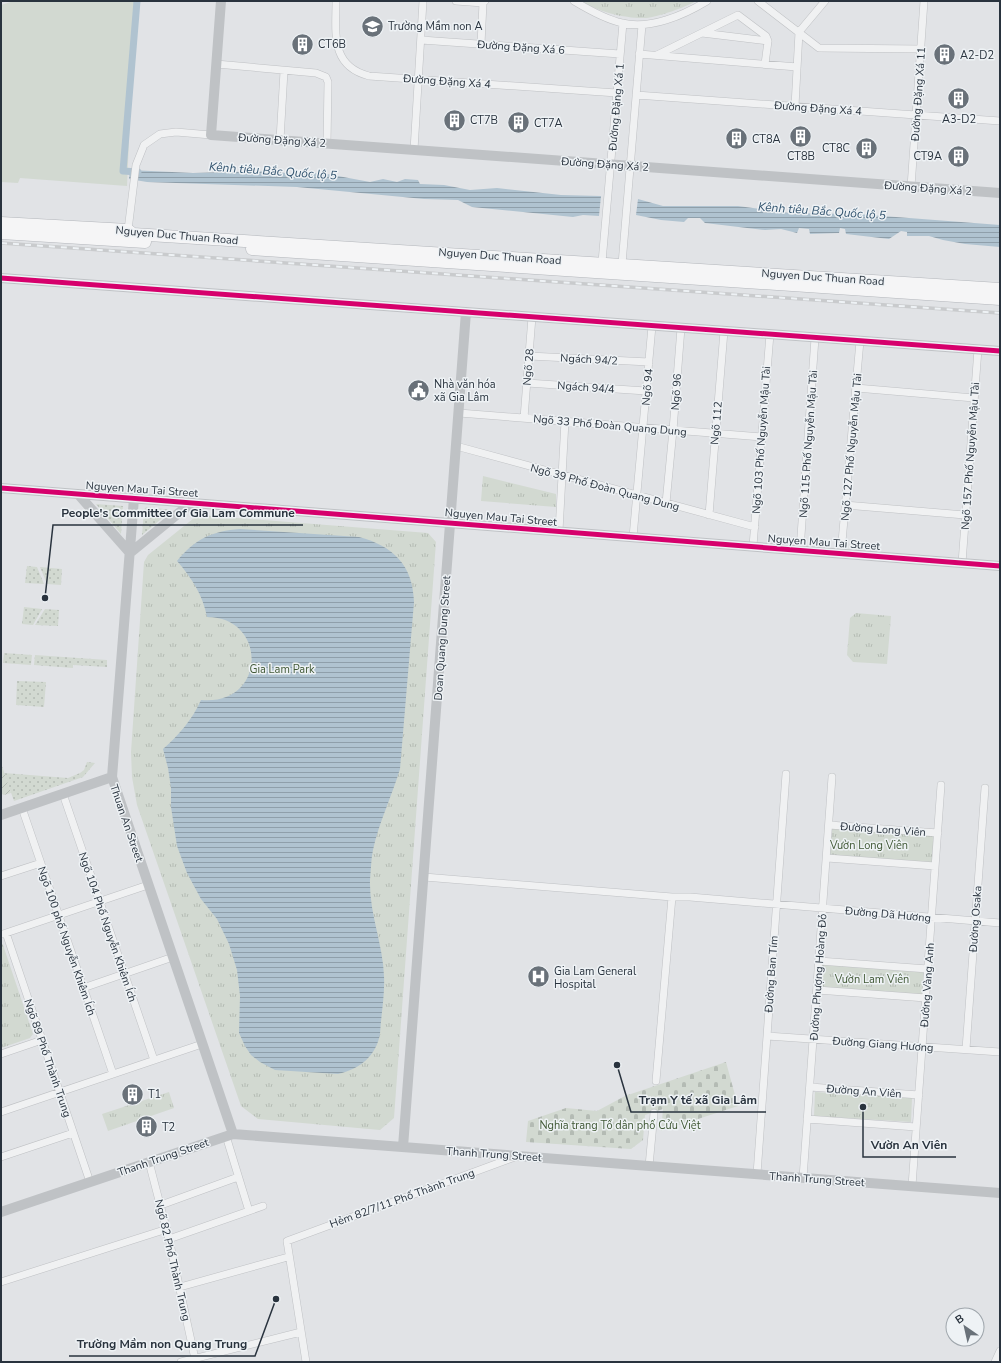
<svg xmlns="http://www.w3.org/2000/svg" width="1001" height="1363" font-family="'Nunito Sans',sans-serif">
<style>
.grass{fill:url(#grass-dots)}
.cemetery{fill:url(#cemetery-stones)}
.park{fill:url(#park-tufts)}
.garden{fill:url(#garden-furrows)}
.pitch{fill:#d2d9d1}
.water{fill:url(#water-rules)}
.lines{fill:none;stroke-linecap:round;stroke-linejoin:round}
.canal{stroke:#b0c3d0;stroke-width:7}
.street-casing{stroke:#bfc1c4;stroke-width:8}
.highway-casing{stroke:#b3b6bb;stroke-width:13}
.street{stroke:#f0f1f2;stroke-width:7}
.secondary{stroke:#bfc2c5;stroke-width:10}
.highway{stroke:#f5f5f6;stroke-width:12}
.rail-casing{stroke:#c9cbcd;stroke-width:3.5}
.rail{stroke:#eef2f5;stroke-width:2;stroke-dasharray:6;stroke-linecap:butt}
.cycleway-casing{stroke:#eef2f5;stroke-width:8}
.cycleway{stroke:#d6006c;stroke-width:5}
.labels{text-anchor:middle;stroke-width:3;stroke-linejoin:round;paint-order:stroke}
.poi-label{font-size:11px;fill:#29333e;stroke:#eef2f5;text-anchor:start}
.street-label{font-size:11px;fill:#29333e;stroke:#eef2f5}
.park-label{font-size:11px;fill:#415936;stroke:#eef2f5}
.water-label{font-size:12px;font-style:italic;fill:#345570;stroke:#eef2f5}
.leader{fill:none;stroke:#29333e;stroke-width:1.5}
.callout-dot{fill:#29333e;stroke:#eef2f5;stroke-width:1.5}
.callout-label{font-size:12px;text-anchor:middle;font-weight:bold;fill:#29333e;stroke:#eef2f5;stroke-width:3;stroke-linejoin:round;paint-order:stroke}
</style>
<defs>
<pattern id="grass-dots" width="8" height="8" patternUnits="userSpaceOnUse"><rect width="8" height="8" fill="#d2d9d1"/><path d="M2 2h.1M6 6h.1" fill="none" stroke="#b4bbb4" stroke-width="1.8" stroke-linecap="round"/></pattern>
<pattern id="cemetery-stones" width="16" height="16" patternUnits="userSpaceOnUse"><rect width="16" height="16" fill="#d2d9d1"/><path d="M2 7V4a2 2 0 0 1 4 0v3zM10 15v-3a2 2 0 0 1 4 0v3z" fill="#b4bbb4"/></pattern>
<pattern id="park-tufts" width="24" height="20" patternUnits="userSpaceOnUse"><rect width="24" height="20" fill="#d2d9d1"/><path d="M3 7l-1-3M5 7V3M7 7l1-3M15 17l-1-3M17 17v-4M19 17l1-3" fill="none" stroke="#b4bbb4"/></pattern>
<pattern id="garden-furrows" width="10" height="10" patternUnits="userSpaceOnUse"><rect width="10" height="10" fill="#d2d9d1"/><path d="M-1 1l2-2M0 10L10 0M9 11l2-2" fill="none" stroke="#b4bbb4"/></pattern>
<pattern id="water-rules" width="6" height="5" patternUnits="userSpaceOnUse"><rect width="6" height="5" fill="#b0c3d0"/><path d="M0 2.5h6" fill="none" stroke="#8f9faa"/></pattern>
</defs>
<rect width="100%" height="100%" fill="#e1e3e6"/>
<!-- grass -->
<path class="grass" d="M96,504L123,506L121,534Z
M147,507L172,510L142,535L144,510L145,508Z
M27,566L37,567L44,584L25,583Z
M40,567L62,569L61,585L47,584Z
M24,607L42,609L33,625L22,624Z
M45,609L59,610L58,626L35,625Z
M4,653L32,655L31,665L3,663Z
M35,655L107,660V667L73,665V668L34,665Z
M17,681L46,682L44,707L16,705Z
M87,762L95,763L83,777L14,801L4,773L68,778L80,773L84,770Z"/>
<!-- cemetery -->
<path class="cemetery" d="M726,1062L738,1106L661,1131L663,1109L645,1115L643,1140L631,1149L526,1142L528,1121L566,1108L597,1111L625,1096Z"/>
<!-- park -->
<path class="park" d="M582,1H696C686,7 658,17 646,18C628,19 597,12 582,1Z
M483,476L556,494V507L481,501Z
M200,515L428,533L436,542L394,1118L380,1130L258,1119L241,1106L137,805L132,777L131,752L144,562L148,555L194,518Z
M856,613L891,616L887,664L853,662L847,655L850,618Z
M829,825L938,833L935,866L827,858Z
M1,943L3,945L33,1034L30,1038L1,1048Z
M819,961L928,969L926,998L817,990Z
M169,1092L174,1108L108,1131L102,1114Z
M815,1092L912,1098L911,1122L814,1116Z"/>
<!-- garden -->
<path class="garden" d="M1,763L11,793L4,795L2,794L1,791Z"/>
<!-- pitch -->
<path class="pitch" d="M14,1H135L127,186L20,178L18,183L1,182V5Z"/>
<!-- water -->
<path class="water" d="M130,170L193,173L269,171L293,174L322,173L370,182L383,179L397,182L405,179L418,180L420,184L444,185L470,190L497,188L561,195L601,196L599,216L583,215L573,217L472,207L458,200L424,199L297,187L147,182L129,179Z
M638,199L663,206H738L789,213L857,214L1000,225V247L965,244L943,240L929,236H907V232L901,231L889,239L846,234L845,229L840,228L839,233L810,234L809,229L799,228L797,233L781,229L765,230L705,223L700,218H688L684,222L661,220L636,215Z
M240,529L359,537C393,546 413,565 414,602L400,769C392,796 379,822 373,850C371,859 371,870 370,880C369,913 383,944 384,976C385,995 381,1015 380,1034C376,1056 360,1069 338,1074L275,1070L260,1062L251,1055L245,1046L239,1033L240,996L237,970L229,944L217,919L201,899L187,873L177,846L171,807V788L168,768L163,749C179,735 192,720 201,700C267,706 268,617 207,617C203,595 191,577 177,561C195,539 212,531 240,529Z"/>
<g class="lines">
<!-- canal -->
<path class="canal" d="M137,1L123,171L138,172"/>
<defs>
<path id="street" d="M336,1C336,33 330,66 369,76L617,93
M456,1L483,3L485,1
M574,1C589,10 605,19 622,23C650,30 684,15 707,1
M758,1L819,48L921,49
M421,40L620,54
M481,44L483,3
M639,54L797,67
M657,55L738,15L766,36L768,41L702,33
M216,64L316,73L326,77L328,82L327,143
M765,64L768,41
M636,95L1000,121
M795,106L799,32L825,1
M280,140L284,71
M414,150L423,1
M911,187L924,1
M128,230L136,165L144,145L160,134L176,132L211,135
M602,262L623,23
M622,264L642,25
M529,356L649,362
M527,383L646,391
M856,388L974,398
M459,413L762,437
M524,418L532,317
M456,446L755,527
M666,503L673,430L681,328
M845,505L965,515
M709,515L724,331
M559,531L565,421
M633,537L652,326
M753,546L770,334
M800,550L815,338
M841,553L860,341
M962,563L978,349
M63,794L154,1060
M22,808L113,1074
M829,825L938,833
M827,858L935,866
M1,876L41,863
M424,877L672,897H690L1000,923
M6,933L90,1182
M3,934L148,885
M819,961L928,969
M83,988L173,957
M817,990L926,998
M767,1036L1000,1052
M966,1049L985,788
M1,1054L42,1040
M656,1081L672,897
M810,1087L919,1095
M1,1112L202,1044
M807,1119L916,1127
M226,1136L249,1211
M1,1157L73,1133
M149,1162L169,1239L195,1359
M649,1166L654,1113
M757,1174L786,774
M803,1178L832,777
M912,1186L941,785
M161,1205L238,1177
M169,1239L263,1206
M1,1282L167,1229
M180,1287L288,1257
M181,1362L301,1332
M306,1362L287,1241L515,1157
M995,1362L1000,1351"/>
<path id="highway" d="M1,223L128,230L133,234L1000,289
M1,233L145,242
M252,249L1000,299"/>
</defs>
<!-- street casing -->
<use href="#street" class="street-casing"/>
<!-- highway casing -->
<use href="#highway" class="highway-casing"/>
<!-- street -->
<use href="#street" class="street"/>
<!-- secondary -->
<path class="secondary" d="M221,1L211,135L1000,193
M1,278L1000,351
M1,488L1000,566
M78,494L130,553
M134,498L112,777L233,1134
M130,553L191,503
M1,815L112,777
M403,1147L466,312
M1,1212L233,1134L1000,1193"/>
<!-- highway -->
<use href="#highway" class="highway"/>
<defs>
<path id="rail" d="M1,243L1000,313"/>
</defs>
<!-- rail casing -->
<use href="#rail" class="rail-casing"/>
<!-- rail -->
<use href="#rail" class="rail"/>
<defs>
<path id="cycleway" d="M1,278L1000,351
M1,488L1000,566"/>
</defs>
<!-- cycleway casing -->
<use href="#cycleway" class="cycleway-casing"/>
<!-- cycleway -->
<use href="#cycleway" class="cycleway"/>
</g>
<!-- icons -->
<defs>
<symbol id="school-disc" viewBox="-11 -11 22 22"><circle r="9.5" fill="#697179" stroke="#eef2f5"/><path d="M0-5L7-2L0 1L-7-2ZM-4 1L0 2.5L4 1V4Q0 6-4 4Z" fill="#fff"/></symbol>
<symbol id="building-disc" viewBox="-11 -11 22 22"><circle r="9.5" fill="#697179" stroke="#eef2f5"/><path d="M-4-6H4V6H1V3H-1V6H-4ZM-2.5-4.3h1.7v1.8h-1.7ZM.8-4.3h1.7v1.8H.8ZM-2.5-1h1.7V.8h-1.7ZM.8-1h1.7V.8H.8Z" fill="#fff"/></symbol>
<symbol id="civic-disc" viewBox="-11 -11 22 22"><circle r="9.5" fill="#697179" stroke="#eef2f5"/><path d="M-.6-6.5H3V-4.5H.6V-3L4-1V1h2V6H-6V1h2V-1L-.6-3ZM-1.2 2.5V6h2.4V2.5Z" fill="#fff"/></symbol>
<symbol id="hospital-disc" viewBox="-11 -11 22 22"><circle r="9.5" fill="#697179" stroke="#eef2f5"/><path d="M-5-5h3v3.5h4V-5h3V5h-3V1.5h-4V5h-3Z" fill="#fff"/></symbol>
</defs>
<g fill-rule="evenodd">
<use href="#school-disc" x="360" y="14" width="25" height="25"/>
<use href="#building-disc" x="290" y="32" width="25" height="25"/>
<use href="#building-disc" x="932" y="42" width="25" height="25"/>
<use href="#building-disc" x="946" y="86" width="25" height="25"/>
<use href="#building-disc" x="442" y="108" width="25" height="25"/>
<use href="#building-disc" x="506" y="110" width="25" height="25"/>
<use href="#building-disc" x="788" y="124" width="25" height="25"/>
<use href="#building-disc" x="724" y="126" width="25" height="25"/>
<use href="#building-disc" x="854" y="136" width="25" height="25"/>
<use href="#building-disc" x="946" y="144" width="25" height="25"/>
<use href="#civic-disc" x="406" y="378" width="25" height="25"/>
<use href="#hospital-disc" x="526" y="964" width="25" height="25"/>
<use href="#building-disc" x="120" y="1082" width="25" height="25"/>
<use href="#building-disc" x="134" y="1114" width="25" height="25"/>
</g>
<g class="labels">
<!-- poi labels -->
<g class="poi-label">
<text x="388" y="30">Trường Mầm non A</text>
<text x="318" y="48">CT6B</text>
<text x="960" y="59">A2-D2</text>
<text x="959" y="123" text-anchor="middle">A3-D2</text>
<text x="470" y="124">CT7B</text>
<text x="534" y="127">CT7A</text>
<text x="752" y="143">CT8A</text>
<text x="850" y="152" text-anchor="end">CT8C</text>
<text x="801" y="160" text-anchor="middle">CT8B</text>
<text x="942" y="160" text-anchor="end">CT9A</text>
<text x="434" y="388">Nhà văn hóa<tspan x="434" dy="13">xã Gia Lâm</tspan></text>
<text x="554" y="975">Gia Lam General<tspan x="554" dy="13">Hospital</tspan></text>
<text x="148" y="1098">T1</text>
<text x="162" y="1131">T2</text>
</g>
<!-- street labels -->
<g class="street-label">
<text transform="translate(521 47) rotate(4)" y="4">Đường Đặng Xá 6</text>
<text transform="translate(447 81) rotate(4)" y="4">Đường Đặng Xá 4</text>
<text transform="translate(918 94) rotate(-86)" y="4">Đường Đặng Xá 11</text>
<text transform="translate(616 107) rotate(-85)" y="4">Đường Đặng Xá 1</text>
<text transform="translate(818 108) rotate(4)" y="4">Đường Đặng Xá 4</text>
<text transform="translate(282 140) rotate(4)" y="4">Đường Đặng Xá 2</text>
<text transform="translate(605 164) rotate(4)" y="4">Đường Đặng Xá 2</text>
<text transform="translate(928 188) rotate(4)" y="4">Đường Đặng Xá 2</text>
<text transform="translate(177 235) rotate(5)" y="4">Nguyen Duc Thuan Road</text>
<text transform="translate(500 256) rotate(4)" y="4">Nguyen Duc Thuan Road</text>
<text transform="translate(823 277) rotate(4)" y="4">Nguyen Duc Thuan Road</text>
<text transform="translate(589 359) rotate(3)" y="4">Ngách 94/2</text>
<text transform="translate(528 367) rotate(-85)" y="4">Ngõ 28</text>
<text transform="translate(586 387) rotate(4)" y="4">Ngách 94/4</text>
<text transform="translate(647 387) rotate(-85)" y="4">Ngõ 94</text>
<text transform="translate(676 392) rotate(-86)" y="4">Ngõ 96</text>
<text transform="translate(716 423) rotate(-85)" y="4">Ngõ 112</text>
<text transform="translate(610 425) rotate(5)" y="4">Ngõ 33 Phố Đoàn Quang Dung</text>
<text transform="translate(761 440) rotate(-86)" y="4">Ngõ 103 Phố Nguyễn Mậu Tài</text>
<text transform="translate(808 444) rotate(-86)" y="4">Ngõ 115 Phố Nguyễn Mậu Tài</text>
<text transform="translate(851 447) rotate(-85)" y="4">Ngõ 127 Phố Nguyễn Mậu Tài</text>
<text transform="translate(970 456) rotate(-86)" y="4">Ngõ 157 Phố Nguyễn Mậu Tài</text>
<text transform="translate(605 487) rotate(15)" y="4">Ngõ 39 Phố Đoàn Quang Dung</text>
<text transform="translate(142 489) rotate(4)" y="4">Nguyen Mau Tai Street</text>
<text transform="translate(501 517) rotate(5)" y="4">Nguyen Mau Tai Street</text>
<text transform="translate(824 542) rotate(4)" y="4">Nguyen Mau Tai Street</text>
<text transform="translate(442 638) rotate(-86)" y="4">Doan Quang Dung Street</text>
<text transform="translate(127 823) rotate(71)" y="4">Thuan An Street</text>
<text transform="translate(883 829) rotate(4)" y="4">Đường Long Viên</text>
<text transform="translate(888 914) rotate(5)" y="4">Đường Dã Hương</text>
<text transform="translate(975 919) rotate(-86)" y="4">Đường Osaka</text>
<text transform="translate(108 927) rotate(71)" y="4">Ngõ 104 Phố Nguyễn Khiêm Ích</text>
<text transform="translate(67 941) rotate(71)" y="4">Ngõ 100 phố Nguyễn Khiêm Ích</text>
<text transform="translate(771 974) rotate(-86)" y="4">Đường Ban Tím</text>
<text transform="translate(818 977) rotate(-86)" y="4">Đường Phượng Hoàng Đỏ</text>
<text transform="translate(927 985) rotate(-86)" y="4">Đường Vàng Anh</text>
<text transform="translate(883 1044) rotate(4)" y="4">Đường Giang Hương</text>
<text transform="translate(48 1058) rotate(71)" y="4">Ngõ 89 Phố Thành Trung</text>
<text transform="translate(864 1091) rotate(4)" y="4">Đường An Viên</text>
<text transform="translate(494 1154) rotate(4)" y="4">Thanh Trung Street</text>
<text transform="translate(163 1157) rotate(-19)" y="4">Thanh Trung Street</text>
<text transform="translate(817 1179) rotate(4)" y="4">Thanh Trung Street</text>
<text transform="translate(402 1198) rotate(-20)" y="4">Hẻm 82/7/11 Phố Thành Trung</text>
<text transform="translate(173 1260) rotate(77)" y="4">Ngõ 82 Phố Thành Trung</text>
</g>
<!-- park labels -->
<g class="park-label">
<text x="282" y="673">Gia Lam Park</text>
<text x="869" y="849">Vườn Long Viên</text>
<text x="872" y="983">Vườn Lam Viên</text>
<text x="620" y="1129">Nghĩa trang Tổ dân phố Cửu Việt</text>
</g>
<!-- water labels -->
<g class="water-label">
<text transform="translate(273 171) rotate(4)" y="4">Kênh tiêu Bắc Quốc lộ 5</text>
<text transform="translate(822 211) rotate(4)" y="4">Kênh tiêu Bắc Quốc lộ 5</text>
</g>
</g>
<!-- callouts -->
<path class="leader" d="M45 598L53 525H303M617 1065L631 1112H766M863 1107L863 1157H956M276 1299L255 1356H69"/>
<g class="callout-dot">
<circle cx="45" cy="598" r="4"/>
<circle cx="617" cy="1065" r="4"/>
<circle cx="863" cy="1107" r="4"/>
<circle cx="276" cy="1299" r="4"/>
</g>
<g class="callout-label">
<text x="178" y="517">People's Committee of Gia Lam Commune</text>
<text x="698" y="1104">Trạm Y tế xã Gia Lâm</text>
<text x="909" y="1149">Vườn An Viên</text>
<text x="162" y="1348">Trường Mầm non Quang Trung</text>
</g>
<!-- border -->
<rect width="1001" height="1363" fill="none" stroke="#29333e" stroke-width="4"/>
<!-- north arrow -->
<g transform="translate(965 1327) rotate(326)"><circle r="19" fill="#eef2f5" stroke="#9fa6ac"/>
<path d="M0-3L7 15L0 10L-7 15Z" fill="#697179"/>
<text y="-6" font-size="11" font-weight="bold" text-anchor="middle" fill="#29333e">B</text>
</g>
</svg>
